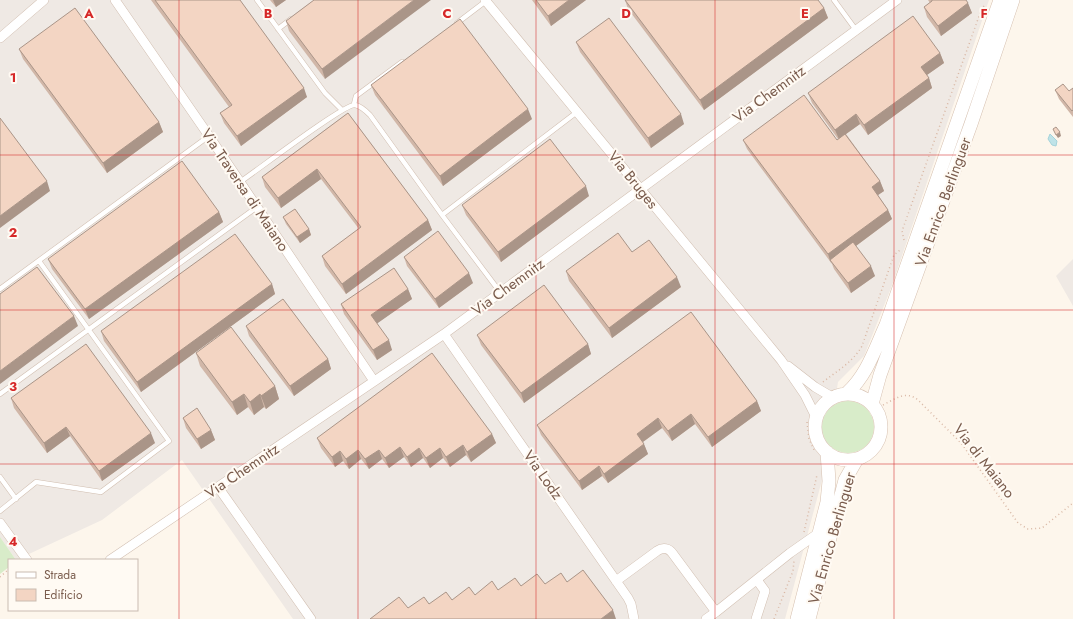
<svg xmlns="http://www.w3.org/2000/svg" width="1073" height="619" font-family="Jost,sans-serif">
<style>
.industrial{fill:#efe9e4}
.green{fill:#d8ecc9}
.water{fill:#bfe3e8;stroke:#a5d3da}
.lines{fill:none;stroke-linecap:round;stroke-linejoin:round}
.lane-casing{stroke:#d1beb0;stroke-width:5.5}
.street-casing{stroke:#d1beb0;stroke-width:10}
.secondary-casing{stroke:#d6c0b0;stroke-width:14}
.path{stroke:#d9b8a5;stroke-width:1.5;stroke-dasharray:1 3;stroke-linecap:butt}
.lane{stroke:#fff;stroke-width:4.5}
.street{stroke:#fff;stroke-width:9}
.secondary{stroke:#fff;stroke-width:13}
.wall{fill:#d1b7a8}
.shaded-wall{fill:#aa9588}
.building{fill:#f3d5c3;stroke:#aa9588}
.grid{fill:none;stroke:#d62828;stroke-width:1;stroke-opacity:0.55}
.labels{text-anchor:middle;stroke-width:4;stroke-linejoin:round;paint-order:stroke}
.street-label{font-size:15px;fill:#7a5c4d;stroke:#fffaf3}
.grid-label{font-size:13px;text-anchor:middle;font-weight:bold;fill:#d62828;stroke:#fffaf3;stroke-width:4;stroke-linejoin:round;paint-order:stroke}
</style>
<rect width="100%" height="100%" fill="#fdf6ec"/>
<!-- industrial -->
<path class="industrial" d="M0,0H989L891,288L864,356L838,382L822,480L785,619H293L182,460L102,520L16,560L0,537Z
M1073,259V306L1056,276Z"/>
<!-- green -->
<path class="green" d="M822 427a26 26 0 1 1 52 0a26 26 0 1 1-52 0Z
M0,537L16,560H9V567L0,574Z"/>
<!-- water -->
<path class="water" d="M1050,134L1057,141L1056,146L1052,145L1048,139Z"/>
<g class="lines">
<defs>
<path id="lane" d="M257,0L325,93L342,110
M834,0L856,30
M457,23L486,1
M278,29L291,19
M354,104L356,96L402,62
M240,182C255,172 345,103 355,105C361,106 366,111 370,115L442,215L500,292
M442,215L577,112
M0,289L209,136
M0,394L257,207
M0,477L16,499
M0,511L36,482L101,492L169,441L39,261"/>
<path id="street" d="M115,0L209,136L374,381
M485,0L781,360L805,395L816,417
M0,38L44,0
M444,334L628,598L631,604L634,619
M788,366L815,387L832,397
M218,487L311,619
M0,523L27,560
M110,560L444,334L897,0
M616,581L657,551C663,547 669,548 673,554L716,612L790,553L820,532
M706,619L716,612
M756,619L765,591L757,580"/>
<path id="secondary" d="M847,393C867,375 875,349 886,325L1000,0
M815 427a33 33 0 1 1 66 0a33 33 0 1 1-66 0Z
M872,404L880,375L971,124L1013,0
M797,619L827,502L829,481L827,452
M809,619L845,480L857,459"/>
</defs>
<!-- lane casing -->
<use href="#lane" class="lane-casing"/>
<!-- street casing -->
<use href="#street" class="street-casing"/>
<!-- secondary casing -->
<use href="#secondary" class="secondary-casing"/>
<!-- path -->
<path class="path" d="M904,240L902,231L982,8L986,4
M823,382C837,371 853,362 862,346L894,255L900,250
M883,405C895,399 906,390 918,400L961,443L1018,523L1028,529L1042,528L1073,503
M807,422L809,439L815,452
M804,532L817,475
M0,577L9,569
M774,619L793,571L794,561"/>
<!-- lane -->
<use href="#lane" class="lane"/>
<!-- street -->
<use href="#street" class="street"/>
<!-- secondary -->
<use href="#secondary" class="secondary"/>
</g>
<!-- wall -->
<path class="wall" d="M151,0H240L307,97L241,146L224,123L220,113L229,107Z
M270,0H286L276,7Z
M314,0L325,79L289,31L286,21Z
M532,0H586L551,26Z
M625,0L824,8L828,18L704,110L628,9Z
M928,0H966L972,13L941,36L927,17L924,7L930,3Z
M576,42L684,124L651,148L580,52Z
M19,49L159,122L163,132L107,173L23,59Z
M940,53L944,63L927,75L929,78L932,88L868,135L860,124L846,134L880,181L884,191L878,195L888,210L892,219L856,246L875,276L851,293L834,269L832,264L747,149L743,140H837L838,139L812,103L808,93Z
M371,85L532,119L443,186L375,95Z
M1073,88V117L1059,99L1055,90L1069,91Z
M348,113L428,220L432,230L346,294L325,266L322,256L359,229L321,179L281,208L265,187L262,177Z
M589,196L501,262L466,215L462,205Z
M219,212L223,222L89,319L52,269L48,259Z
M283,217L309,229L311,235L300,243L286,224Z
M632,252L681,287L612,338L569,281L566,271Z
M404,257L473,283L439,308L407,266Z
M272,284L275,294L141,392L104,341L101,331Z
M408,289L412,299L377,323L392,350L377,360L344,314L341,304Z
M246,326L328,359L331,369L294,396L249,336Z
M477,335L588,344L591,354L524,403L481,345Z
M196,353L275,386L279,399L266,409L264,407L254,415L248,407L237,415L200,366Z
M11,398L155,443L102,481L70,436L47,453L14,408Z
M757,401L761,411L712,447L695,424L672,441L662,428L643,442L648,454L608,483L602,476L582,490L541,435L537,425Z
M183,418L211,430L215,440L201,449L186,428Z
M492,434L496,443L471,462L466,455L450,467L443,458L430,468L423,458L411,467L404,457L389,468L382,459L369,469L361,459L349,469L343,461L335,467L321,448L317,438Z"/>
<!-- shaded-wall -->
<path class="shaded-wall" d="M273,0H286L276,7Z
M414,0H431L325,79L322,69Z
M569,0H586L551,26L548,16Z
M968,3L972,13L941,36L938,26Z
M824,8L828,18L704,110L700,100Z
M940,53L944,63L924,77L921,67Z
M929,78L932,88L868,135L864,125Z
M304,88L307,97L241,146L237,136Z
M528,109L532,119L443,186L440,176Z
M681,114L684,124L651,148L648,138Z
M856,114L860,124L839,139L835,130Z
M159,122L163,132L107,173L103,163Z
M1060,132L1061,136L1058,138L1056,135Z
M317,169L321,179L281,208L278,198Z
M47,181L50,191L0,228V216Z
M880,181L884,191L875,197L872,187Z
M586,186L589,196L501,262L498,252Z
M888,210L892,219L833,263L830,260L831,264L828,254Z
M219,212L223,222L89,319L85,309Z
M428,220L432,230L346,294L342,284Z
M309,229L311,235L300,243L297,237Z
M871,266L875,276L851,293L848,283Z
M469,273L473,283L439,308L435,299Z
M677,277L681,287L612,338L609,328Z
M272,284L275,294L141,392L137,382Z
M408,289L412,299L375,325L371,315Z
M74,316L78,326L0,384V371Z
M389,340L392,350L377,360L373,350Z
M588,344L591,354L524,403L521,393Z
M328,359L331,369L294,396L290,386Z
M275,386L279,399L266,409L261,396Z
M244,394L248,407L237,415L232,402Z
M260,394L264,407L254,415L250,402Z
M757,401L761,411L712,447L708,437Z
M691,414L695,424L672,441L668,431Z
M658,418L662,428L640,444L637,434Z
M66,427L70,436L47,453L44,443Z
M211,430L215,440L201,449L197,439Z
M151,433L155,443L102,481L99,471Z
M492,434L496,443L471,462L467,452Z
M644,444L648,454L608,483L604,474Z
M463,445L466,455L450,467L446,457Z
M400,447L404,457L389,468L385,458Z
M419,448L423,458L411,467L407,457Z
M440,448L443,458L430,468L426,458Z
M358,450L361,459L349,469L346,459Z
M379,450L382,459L369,469L365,459Z
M340,451L343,461L335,467L332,457Z
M599,466L602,476L582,490L579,481Z
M613,610L616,619H601Z"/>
<!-- building -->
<path class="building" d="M155,0H240L304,88L237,136L220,113L232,105Z
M314,0H414L322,69L286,21Z
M536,0H569L548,16Z
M625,0H818L824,8L700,100Z
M932,0H966L968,3L938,26L924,7L932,1Z
M75,8L159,122L103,163L19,49Z
M913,16L940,53L921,67L929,78L864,125L856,114L835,130L808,93Z
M609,18L681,114L648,138L576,42Z
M460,19L528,109L440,176L371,85Z
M1063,84L1069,91L1073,88V110L1072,111L1055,90Z
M804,95L837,140L845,134L880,181L872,187L888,210L828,254L743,140Z
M348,113L428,220L342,284L322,256L361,227L317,169L278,198L262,177Z
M0,118L47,181L0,216Z
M1056,127L1060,132L1056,135L1053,129Z
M550,139L586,186L498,252L462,205Z
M182,161L219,212L85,309L48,259Z
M295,209L309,229L297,237L283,217Z
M438,231L469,273L435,299L404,257Z
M618,233L632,252L649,240L677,277L609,328L566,271Z
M235,234L272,284L137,382L101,331Z
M853,242L871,266L848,283L830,260Z
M37,267L74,316L0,371V294Z
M394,268L408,289L371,315L389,340L373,350L341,304Z
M544,285L588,344L521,393L477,335Z
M283,299L328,359L290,386L246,326Z
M691,312L757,401L708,437L691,414L668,431L658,418L637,434L644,444L604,474L599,466L579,481L537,425Z
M231,327L275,386L261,396L260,394L250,402L244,394L232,402L196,353Z
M86,344L151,433L99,471L66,427L44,443L11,398Z
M432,353L492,434L467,452L463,445L446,457L440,448L426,458L419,448L407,457L400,447L385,458L379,450L365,459L358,450L346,459L340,451L332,457L317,438Z
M197,408L211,430L197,439L183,418Z
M583,570L613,610L601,619H370L399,597L408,608L424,597L429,604L446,592L452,600L469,587L475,595L492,581L498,590L515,578L521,586L537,574L545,584L561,573L567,582Z"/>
<!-- grid -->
<path class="grid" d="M179,0V619M358,0V619M536,0V619M715,0V619M894,0V619M0,155H1073M0,310H1073M0,464H1073"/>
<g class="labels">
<!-- street labels -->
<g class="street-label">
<text transform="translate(769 94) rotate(-36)" y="5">Via Chemnitz</text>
<text transform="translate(633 180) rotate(51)" y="5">Via Bruges</text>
<text transform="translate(245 190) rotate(56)" y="5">Via Traversa di Maiano</text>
<text transform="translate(943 202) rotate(-70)" y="5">Via Enrico Berlinguer</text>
<text transform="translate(508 287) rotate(-36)" y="5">Via Chemnitz</text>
<text transform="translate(984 461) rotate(52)" y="5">Via di Maiano</text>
<text transform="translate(242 471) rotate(-34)" y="5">Via Chemnitz</text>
<text transform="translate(543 475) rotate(55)" y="5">Via Lodz</text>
<text transform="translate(832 538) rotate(-74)" y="5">Via Enrico Berlinguer</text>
</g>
</g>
<g class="grid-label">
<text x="89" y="18">A</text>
<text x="268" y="18">B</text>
<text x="447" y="18">C</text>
<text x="626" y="18">D</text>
<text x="805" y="18">E</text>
<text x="984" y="18">F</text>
<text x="13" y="82">1</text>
<text x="13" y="237">2</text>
<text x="13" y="391">3</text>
<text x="13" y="546">4</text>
</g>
<!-- legend -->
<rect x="8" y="559" width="130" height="52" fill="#fffaf3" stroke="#cabbb1"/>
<rect x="16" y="572" width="20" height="6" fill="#ffffff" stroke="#cabbb1"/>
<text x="44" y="579" font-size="12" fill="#7a5c4d">Strada</text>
<rect x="16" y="589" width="20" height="12" fill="#f3d5c3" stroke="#cabbb1"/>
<text x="44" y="599" font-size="12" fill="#7a5c4d">Edificio</text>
</svg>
